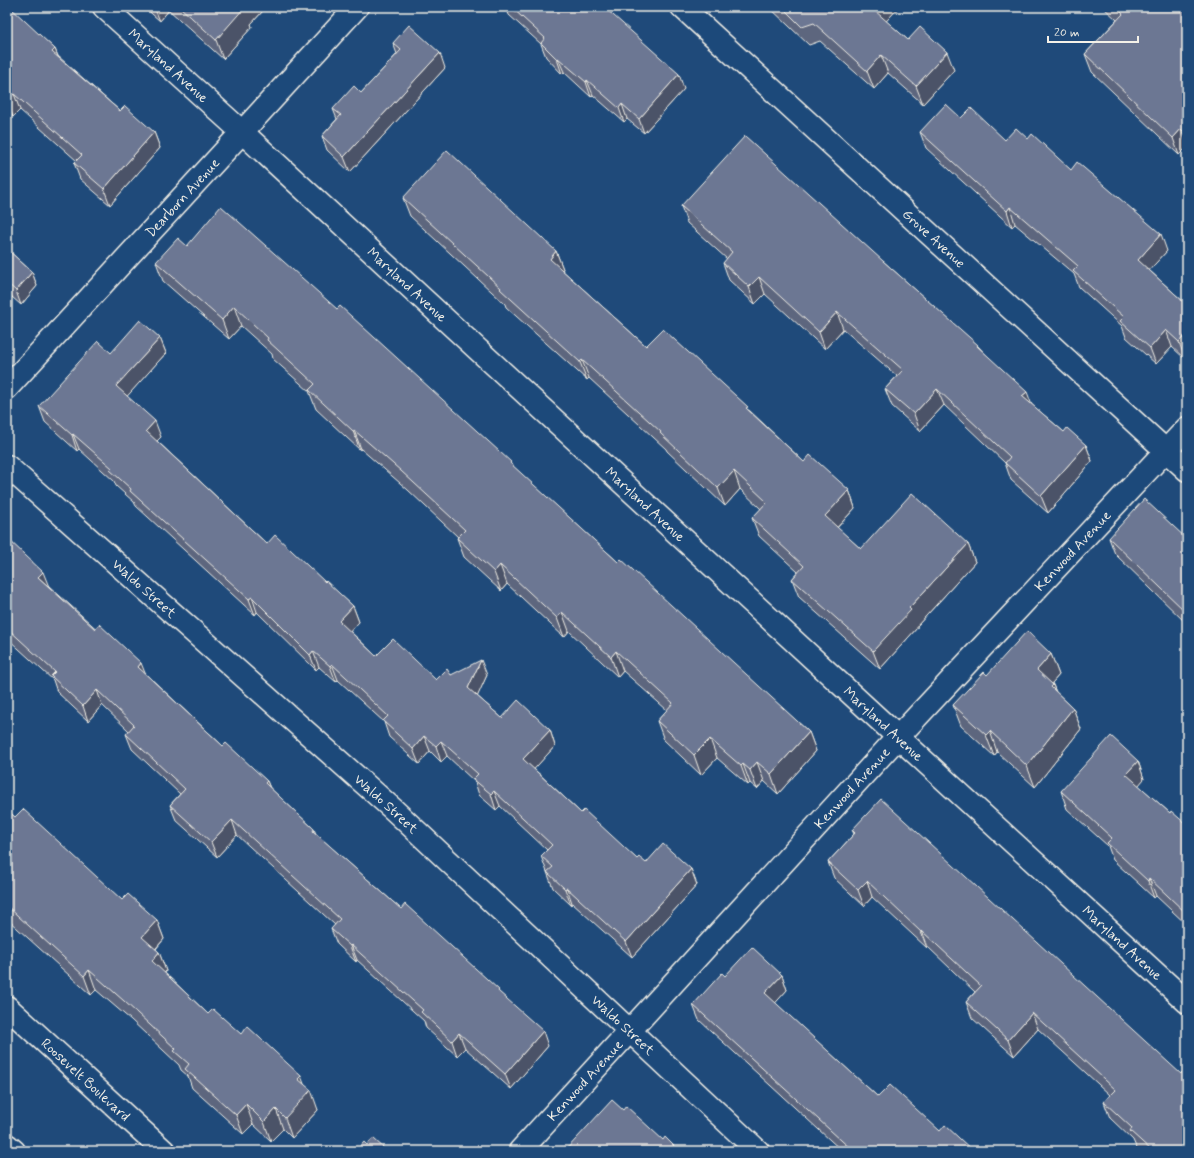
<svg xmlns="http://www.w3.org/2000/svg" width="1194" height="1158" font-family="Mynerve,sans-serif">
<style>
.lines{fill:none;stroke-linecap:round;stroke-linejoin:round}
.street-casing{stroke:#f4f1e8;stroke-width:25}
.secondary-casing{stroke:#f4f1e8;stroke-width:25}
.street{stroke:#1f4a7a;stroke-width:22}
.secondary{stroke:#1f4a7a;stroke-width:22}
.wall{fill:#5d667e;stroke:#f4f1e8}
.shaded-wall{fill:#4c5367;stroke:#f4f1e8}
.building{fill:#6c7793;stroke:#f4f1e8}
.labels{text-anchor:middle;stroke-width:3;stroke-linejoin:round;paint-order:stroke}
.street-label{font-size:14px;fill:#f4f1e8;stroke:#1f4a7a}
</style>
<rect width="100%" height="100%" fill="#1f4a7a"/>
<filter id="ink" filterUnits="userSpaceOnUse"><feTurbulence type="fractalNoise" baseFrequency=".025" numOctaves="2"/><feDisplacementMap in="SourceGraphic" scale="8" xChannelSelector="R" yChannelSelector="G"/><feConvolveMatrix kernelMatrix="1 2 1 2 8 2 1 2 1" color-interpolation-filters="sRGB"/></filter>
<g filter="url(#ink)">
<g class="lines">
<defs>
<g id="street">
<path id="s1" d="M104,7L241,131L898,737L1187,1002"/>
<path id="s2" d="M682,7L1187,470"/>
<path id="s3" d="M7,388L357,7"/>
<path id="s4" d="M7,466L394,810L758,1151"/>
<path id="s5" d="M520,1151L898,737L1187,428"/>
</g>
<g id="secondary">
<path id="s6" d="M7,1007L164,1151"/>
<path d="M7,1145L14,1151"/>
</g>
</defs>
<!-- street casing -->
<use href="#street" class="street-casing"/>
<!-- secondary casing -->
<use href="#secondary" class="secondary-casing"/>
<!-- street -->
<use href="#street" class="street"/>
<!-- secondary -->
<use href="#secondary" class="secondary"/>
</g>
<!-- wall -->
<path class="wall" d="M7,7L55,49L58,56L120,111L154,132L160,148L110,205L80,179L74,163L77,161L20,110L13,117L7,111Z
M144,7H264L262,10V12L251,24L252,27L223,59L169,10L160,21Z
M506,7H604L684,89L644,133L627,119L624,122L593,95L591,97L564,72L562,74L546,57L541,44L509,15Z
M769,7H899L886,21L908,40L954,70L923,104L888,73L874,89L820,41L809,45Z
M1103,7H1182L1187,11V147L1179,155L1092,72L1085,54L1117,20Z
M393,43L445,68L350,172L327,150L322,136L337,119L333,109L361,93L397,54Z
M961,118L1005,140L1028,139L1071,170L1167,251L1149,270L1187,305V356L1185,359L1172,347L1156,364L1126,337L1122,326L1079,287L1074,274L1015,224L1012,227L926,148L920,132Z
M403,198L556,251L563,269L562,270L646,346L750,411L804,462L849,490L855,508L837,528L861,549L968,544L975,562L917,626V628L880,669L799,597L792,579L798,572L759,536L752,518L761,509L740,489L725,506L667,451L666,449L589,378L587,380L506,307L505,304L410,216Z
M681,206L883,261L979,347L1031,404L1064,432L1086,445L1092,461L1048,513L1011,480L1005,463L944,405L920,431L892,406L885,389L897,376L843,329L825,349L765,294L755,304L729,280L723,263L727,259L687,223Z
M187,246L337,309L511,465L618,562L809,732L816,751L778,794L764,781L757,789L750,783L748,785L717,758L701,775L664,740L657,721L667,710L623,671L618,677L569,631L564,637L507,584L501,591L464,557L457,538L458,537L408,490L361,449L360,450L316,409L309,391L273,359L272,354L241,326L229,339L163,281L156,262Z
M7,249L32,272L37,286L21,305L12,297L7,304Z
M160,338L166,353L127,396L161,437L157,441L267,544L325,582L353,606L359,622L350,631L376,656L436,680L451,675H487L477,696L502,718L550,730L555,746L534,769L581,813L637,859L646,863L691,869L697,885L632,957L572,903L571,905L553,888L541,856L547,850L500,806L496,810L479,795L475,782L447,756L441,762L430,751L419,764L389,737L384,722L338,680L336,682L319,667L316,670L257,612L255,615L136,506L134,502L116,486L114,481L79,449L77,451L45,422L39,406L111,353Z
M7,538L49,586L145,673L223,746L267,781L270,788L314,829L316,834L401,909L500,993L548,1046L511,1089L465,1048L457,1056L426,1028L424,1021L357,960L356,962L337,944L331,929L335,925L237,835L217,857L176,820L170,805L180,794L132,749L126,734L129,731L102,705L88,721L57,692L53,680L7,638Z
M1109,538L1187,539V624L1115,554Z
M1051,654L1059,675L1052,683L1053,685L1056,692L1073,708L1081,729L1035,787L997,752L994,756L961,726L953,705L987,675Z
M1138,761L1144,779L1138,785L1170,813L1187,825V925L1156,896L1154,898L1113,860L1108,846L1067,809L1061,791Z
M7,810L15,817L122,900L157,920L164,939L156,949L159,952L166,971L165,973L208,1014L241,1034L304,1084L318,1110L292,1138L283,1129L271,1141L253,1124L243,1134L192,1088L188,1076L181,1070L179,1065L131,1020L96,990L91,995L7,919Z
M852,830L1187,1151H1140L1136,1147L1133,1140L1110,1118L1104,1102L1110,1095L1038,1029L1014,1056L972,1018L966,1002L975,992L928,947L927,948L872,897L864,906L834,878L828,862L854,834Z
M782,975L787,990L775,1003L878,1097L940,1131L973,1151H842L699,1020L693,1005L725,976Z"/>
<!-- shaded-wall -->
<path class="shaded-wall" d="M154,7H168L169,10L160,21Z
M244,7H264L262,10V12L251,24L252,27L223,59L216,40Z
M876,7H899L880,28L874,10Z
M55,49L61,65L52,52Z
M947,52L954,70L923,104L916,86Z
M440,53L445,68L350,172L344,157Z
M881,55L888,73L874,89L867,71Z
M558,58L564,72L562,74L557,59Z
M679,74L684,89L644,133L639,119Z
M587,80L593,95L591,97L586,82Z
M14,94L20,110L13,117L7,100Z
M622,104L627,119L624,122L619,108Z
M1181,129L1187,145V147L1179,155L1173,138Z
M1187,130V138L1185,133Z
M154,132L160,148L110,205L104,189Z
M1010,207L1015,224L1012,227L1007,211Z
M1161,234L1167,251L1144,276L1138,260Z
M556,251L563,269L556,277L550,259Z
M32,272L37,286L21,305L16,291Z
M759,277L765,294L755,304L749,287Z
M7,283L12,297L7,304Z
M234,306L241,326L229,339L222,320Z
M837,312L843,329L825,349L819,332Z
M1166,330L1172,347L1156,364L1150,348Z
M1187,333V356L1185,359L1179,342Z
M160,338L166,353L122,402L116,386Z
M582,360L589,378L587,380L580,362Z
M937,389L944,405L920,431L914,414Z
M1027,392L1033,408L1022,396Z
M155,421L161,437L151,447L146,431Z
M354,430L361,449L360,450L353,431Z
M73,434L79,449L77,451L72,435Z
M1086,445L1092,461L1048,513L1041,496Z
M734,471L740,489L725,506L718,488Z
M849,490L855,508L831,534L825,516Z
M968,544L975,562L917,626V628L880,669L873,651L909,608Z
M500,565L507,584L501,591L494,572Z
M43,572L49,587L38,577Z
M252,597L257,612L255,615L249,599Z
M353,606L359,622L345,637L339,621Z
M562,612L569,631L564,637L557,618Z
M313,651L319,667L316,670L310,655Z
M616,651L623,671L618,677L611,657Z
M1051,654L1059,675L1045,691L1037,670Z
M481,660L487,675L474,704L468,688Z
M141,663L147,678L138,667Z
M332,664L338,680L336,682L330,666Z
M1053,685L1061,706L1051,687Z
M97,690L102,705L88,721L83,706Z
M1073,708L1081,729L1035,787L1027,766Z
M550,730L555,746L529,775L523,759Z
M990,731L997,752L994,756L986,735Z
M809,732L816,751L778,794L771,774Z
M424,736L430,751L419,764L413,749Z
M710,739L717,758L701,775L694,755Z
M441,741L447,756L441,762L436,746Z
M1138,761L1144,779L1133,792L1126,774Z
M757,762L764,781L757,789L750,770Z
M743,764L750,783L748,785L741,766Z
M267,781L273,796L265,783Z
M494,791L500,806L496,810L491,794Z
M232,820L237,835L217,857L211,842Z
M691,869L697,885L632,957L626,942Z
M1149,878L1156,896L1154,898L1148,881Z
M867,881L872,897L864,906L858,890Z
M567,888L572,903L571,905L565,889Z
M157,920L164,939L149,956L142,937Z
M922,931L928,947L927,948L921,932Z
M351,945L357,960L356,962L350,946Z
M159,952L166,971L158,980L152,961Z
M89,970L96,990L91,995L84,976Z
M782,975L787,990L770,1009L765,993Z
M1032,1013L1038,1029L1014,1056L1008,1040Z
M543,1031L548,1046L511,1089L505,1074Z
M459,1033L465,1048L457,1056L452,1041Z
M301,1076L308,1094L311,1090L318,1110L292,1138L285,1118L298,1079Z
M246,1104L253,1124L243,1134L236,1115Z
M276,1109L283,1129L271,1141L264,1122Z"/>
<!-- building -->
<path class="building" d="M7,7H10L55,49L52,52L120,111L125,106L154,132L104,189L74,163L82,155L14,94L7,100Z
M180,7H245L216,40Z
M511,7H604L679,74L639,119L622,104L619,108L587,80L586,82L558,58L557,59L541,43L545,38Z
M782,7H876L874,10L908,40L920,27L947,52L916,86L881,55L867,71L814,23L802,27Z
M1116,7H1182L1187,11V130L1185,133L1181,129L1173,138L1085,54L1123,14Z
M409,25L440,53L344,157L322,136L341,115L333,109L354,86L361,93L401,50L393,43Z
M946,104L961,118L971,108L1005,140L1016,128L1028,139L1032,134L1071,170L1077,162L1161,234L1138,260L1187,305V333L1179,342L1166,330L1150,348L1120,321L1124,317L1073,271L1078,266L1010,207L1007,211L920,132Z
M745,136L883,261L978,345L977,346L1027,392L1022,396L1064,432L1067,428L1086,445L1041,496L1005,463L1010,457L937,389L914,414L885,389L903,370L837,312L819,332L759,277L749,287L723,263L732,252L681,206Z
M447,150L556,251L550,259L646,346L663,329L748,407L746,408L804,462L810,455L849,490L825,516L861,549L912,493L968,544L909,608L911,610L873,651L792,579L804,566L752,518L767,502L734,471L718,488L660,433L661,432L582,360L580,362L500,289L501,288L403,198Z
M221,206L337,309L340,306L511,462L510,463L618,562L621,559L809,732L771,774L757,762L750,770L743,764L741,766L710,739L694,755L657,721L673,703L616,651L611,657L562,612L557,618L500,565L494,572L457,538L465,530L401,471L354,430L353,431L309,390L315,384L267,340L268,338L234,306L222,320L156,262L178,238L187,246Z
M7,249L32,272L16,291L7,283Z
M140,320L160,338L116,386L155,421L146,431L267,544L275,535L325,582L326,581L353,606L339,621L376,656L393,639L436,680L447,669L451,675L481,660L468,688L502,718L518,700L550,730L523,759L581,813L584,810L637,859L639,857L646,863L663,844L691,869L626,942L567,888L565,889L547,872L553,867L541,856L552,845L494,791L491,794L473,779L478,774L441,741L436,746L424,736L413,749L383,721L388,716L332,664L330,666L313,651L310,655L252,597L249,599L130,491L131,489L110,470L112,468L73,434L72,435L39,406L98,341L111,353Z
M1144,499L1187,539V613L1109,538Z
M7,538L43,572L38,577L95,629L99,624L141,663L138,667L223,746L226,743L267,781L265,783L314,829L313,831L401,909L405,904L499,990L498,991L543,1031L505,1074L459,1033L452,1041L421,1012L423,1010L351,945L350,946L331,929L340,919L232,820L211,842L170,805L185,789L126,734L134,725L97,690L83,706L51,676L55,672L7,628Z
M1027,631L1051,654L1037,670L1053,685L1051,687L1073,708L1027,766L990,731L986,735L953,705L984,672L987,675Z
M1111,736L1138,761L1126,774L1170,813L1171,811L1187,825V914L1149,878L1148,881L1107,843L1112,838L1061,791Z
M881,799L1181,1074L1182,1072L1187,1077V1151H1152L1130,1131L1132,1128L1104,1102L1116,1090L1032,1013L1008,1040L966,1002L981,986L922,931L921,932L867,881L858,890L828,862L855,833L852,830Z
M23,809L122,900L128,894L157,920L142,937L159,952L152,961L208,1014L213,1009L241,1034L247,1026L301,1076L298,1079L311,1090L285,1118L276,1109L264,1122L246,1104L236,1115L185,1069L189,1064L174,1051L176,1049L124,1001L89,970L84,976L7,906V810L15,817Z
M752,947L782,975L765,993L878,1097L890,1085L940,1131L945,1125L973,1151H853L693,1005L722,973L725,976Z
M612,1100L623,1110L626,1106L663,1140L665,1137L679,1151H565Z
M373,1138L387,1151H356L364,1142L367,1145Z"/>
</g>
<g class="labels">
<!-- street labels -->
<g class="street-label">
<text dy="5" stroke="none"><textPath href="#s1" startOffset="87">Maryland Avenue</textPath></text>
<text dy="5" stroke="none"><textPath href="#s3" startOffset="259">Dearborn Avenue</textPath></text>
<text dy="5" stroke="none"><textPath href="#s2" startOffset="342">Grove Avenue</textPath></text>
<text dy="5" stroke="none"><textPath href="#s1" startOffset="411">Maryland Avenue</textPath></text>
<text dy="5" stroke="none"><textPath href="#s1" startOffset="735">Maryland Avenue</textPath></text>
<text dy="5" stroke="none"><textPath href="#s5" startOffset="816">Kenwood Avenue</textPath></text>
<text dy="5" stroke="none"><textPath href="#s4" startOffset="184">Waldo Street</textPath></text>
<text dy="5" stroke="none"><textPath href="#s1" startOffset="1059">Maryland Avenue</textPath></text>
<text dy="5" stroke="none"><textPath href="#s5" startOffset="492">Kenwood Avenue</textPath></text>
<text dy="5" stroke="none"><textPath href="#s4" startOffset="508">Waldo Street</textPath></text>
<text dy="5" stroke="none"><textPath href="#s1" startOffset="1383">Maryland Avenue</textPath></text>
<text dy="5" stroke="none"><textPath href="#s4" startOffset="832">Waldo Street</textPath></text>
<text dy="5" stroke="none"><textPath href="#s6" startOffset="107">Roosevelt Boulevard</textPath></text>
<text dy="5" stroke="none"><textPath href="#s5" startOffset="96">Kenwood Avenue</textPath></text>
</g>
</g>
<!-- margin -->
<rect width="1194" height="1158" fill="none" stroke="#1f4a7a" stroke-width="24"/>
<rect x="12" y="12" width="1170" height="1134" fill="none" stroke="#f4f1e8" stroke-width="1.5" filter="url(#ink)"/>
<!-- scale -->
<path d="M1048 36v6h90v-6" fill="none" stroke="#f4f1e8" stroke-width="2"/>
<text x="1054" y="36" font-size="12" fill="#f4f1e8" stroke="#1f4a7a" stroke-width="3" paint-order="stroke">20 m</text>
</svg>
